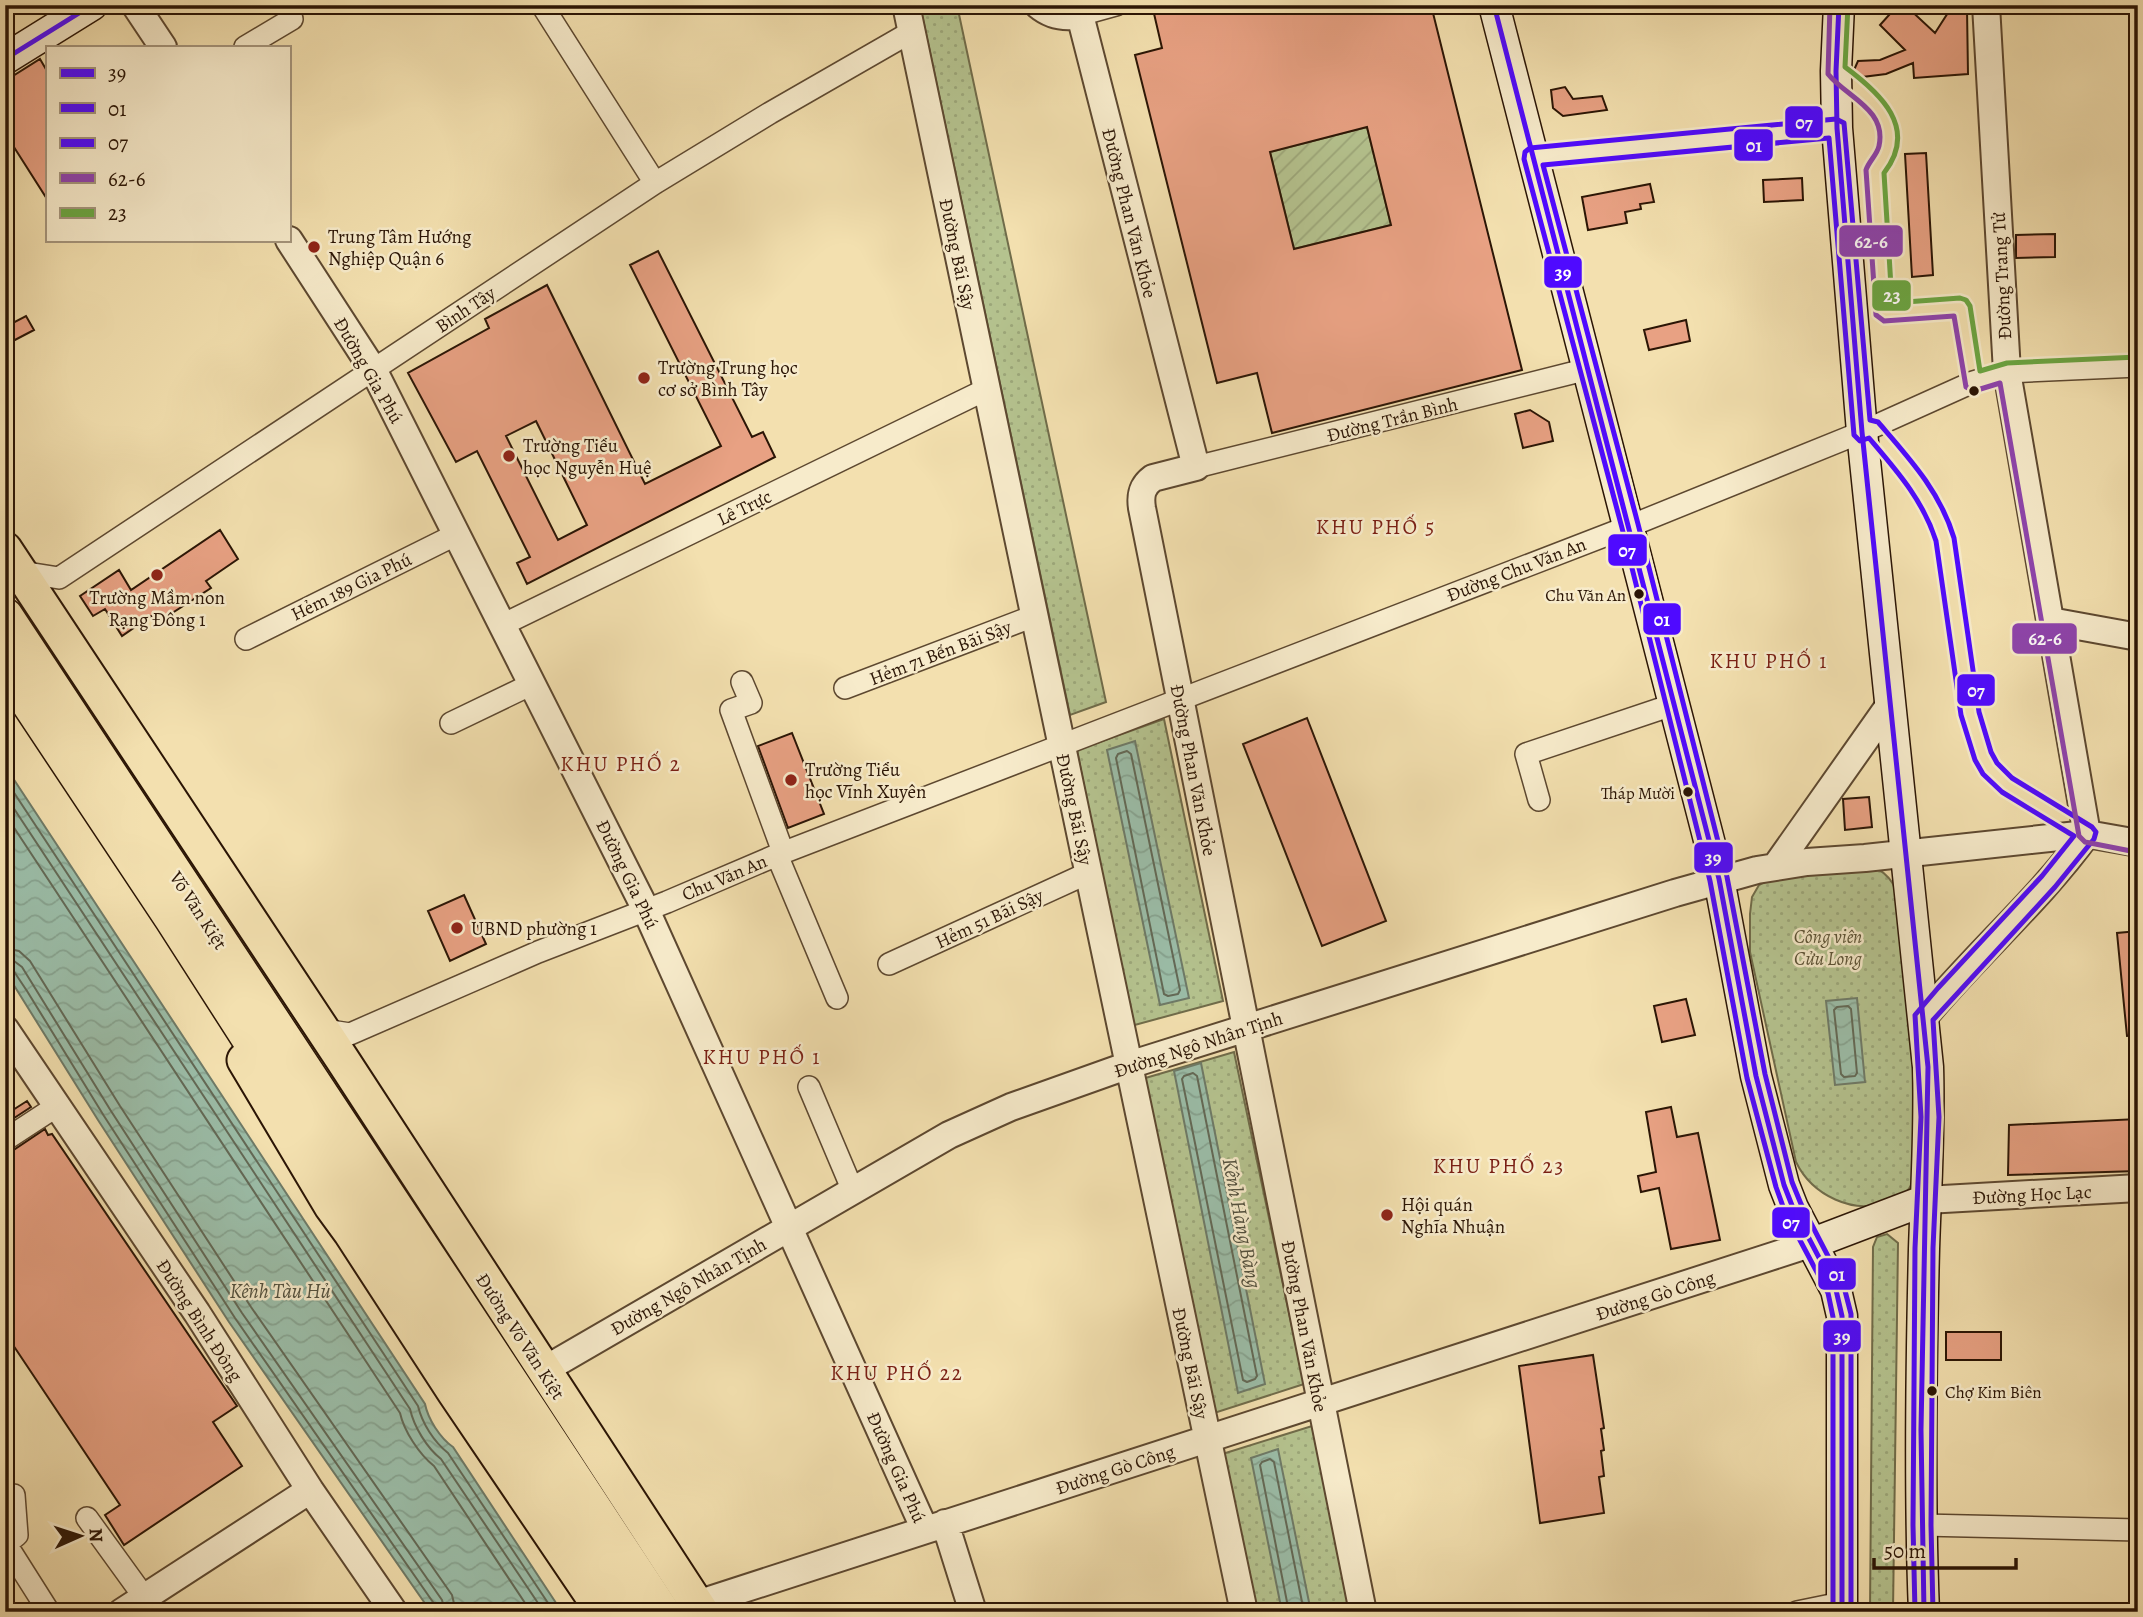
<svg xmlns="http://www.w3.org/2000/svg" width="2143" height="1617" font-family="Alegreya,serif">
<style>
.park{fill:url(#park-dots);stroke:#706c4a;stroke-width:2}
.garden{fill:url(#garden-furrows);stroke:#706c4a;stroke-width:2}
.water{fill:url(#water-waves);stroke:#6e7a67;stroke-width:2}
.lines{fill:none;stroke-linecap:round;stroke-linejoin:round}
.shore{stroke:#636956;stroke-width:2}
.building{fill:#e8a183;stroke:#2b1505;stroke-width:2;fill-rule:evenodd}
.minor-casing{stroke:#5d4830;stroke-width:24}
.tertiary-casing{stroke:#5d4830;stroke-width:30}
.secondary-casing{stroke:#2b1505;stroke-width:33}
.primary-casing{stroke:#2b1505;stroke-width:37}
.trunk-casing{stroke:#2b1505;stroke-width:38}
.minor{stroke:#f7ebcb;stroke-width:21}
.tertiary{stroke:#f7ebcb;stroke-width:26}
.secondary{stroke:#f7ebcb;stroke-width:30}
.primary{stroke:#f3e0af;stroke-width:33}
.trunk{stroke:#f3e0af;stroke-width:35}
.bus-1-casing{stroke:#f7ebcb;stroke-width:10}
.bus-2-casing{stroke:#f7ebcb;stroke-width:10}
.bus-3-casing{stroke:#f7ebcb;stroke-width:10}
.bus-4-casing{stroke:#f7ebcb;stroke-width:10}
.bus-5-casing{stroke:#f7ebcb;stroke-width:10}
.bus-1{stroke:#4f0aff;stroke-width:5}
.bus-2{stroke:#4f0aff;stroke-width:5}
.bus-3{stroke:#4f0aff;stroke-width:5}
.bus-4{stroke:#8e44ad;stroke-width:5}
.bus-5{stroke:#6ba642;stroke-width:5}
.poi-dot{fill:#8f2418;stroke:#f7ebcb;stroke-width:2.5}
.bus-dot{fill:#2b1505;stroke:#f7ebcb;stroke-width:2.5}
.labels{text-anchor:middle;stroke-width:5;stroke-linejoin:round;paint-order:stroke}
.bus-label{font-size:17px;fill:#2b1505;stroke:#f7ebcb;text-anchor:end}
.street-label{font-size:19px;fill:#2b1505;stroke:#f7ebcb}
.poi-label{font-size:19px;fill:#2b1505;stroke:#f7ebcb;text-anchor:start}
.park-label{font-size:19px;font-style:italic;fill:#5b5235;stroke:#f7ebcb}
.neighbourhood-label{font-size:21px;letter-spacing:2px;fill:#7a1f14;stroke:#f7ebcb}
.water-label{font-size:21px;font-style:italic;fill:#52503e;stroke:#f7ebcb}
.line-badge{stroke:#f7ebcb;stroke-width:2.5}
.badge-label{font-size:19px;text-anchor:middle;font-weight:bold;fill:#fff}
</style>
<defs>
<pattern id="park-dots" width="8" height="8" patternUnits="userSpaceOnUse" patternTransform="scale(1.75)"><rect width="8" height="8" fill="#b5c38f"/><path d="M2 2h.1M6 6h.1" fill="none" stroke="#9ca77a" stroke-width="1.8" stroke-linecap="round"/></pattern>
<pattern id="garden-furrows" width="10" height="10" patternUnits="userSpaceOnUse" patternTransform="scale(1.75)"><rect width="10" height="10" fill="#b5c38f"/><path d="M-1 1l2-2M0 10L10 0M9 11l2-2" fill="none" stroke="#9ca77a"/></pattern>
<pattern id="water-waves" width="16" height="10" patternUnits="userSpaceOnUse" patternTransform="scale(1.75)"><rect width="16" height="10" fill="#9bbda8"/><path d="M0 5q4-4 8 0t8 0" fill="none" stroke="#86a28f"/></pattern>
</defs>
<rect width="100%" height="100%" fill="#f3e0af"/>
<filter id="stains"><feTurbulence type="fractalNoise" baseFrequency=".00286" numOctaves="4"/><feColorMatrix values="0 0 0 0 .2 0 0 0 0 .09 0 0 0 0 .02 0 0 0 .5 -.17"/></filter>
<radialGradient id="worn" r=".72"><stop offset=".6" stop-color="#630" stop-opacity="0"/><stop offset="1" stop-color="#630" stop-opacity=".3"/></radialGradient>
<!-- park -->
<path class="park" d="M920,5H957L1106,702L1070,715Z
M1164,719L1223,1001L1131,1026L1077,750Z
M1872,866C1891,874 1898,890 1903,909L1919,1149C1916,1163 1917,1180 1907,1191C1903,1196 1895,1198 1888,1201C1854,1216 1812,1195 1796,1162L1750,952V914L1752,897L1759,885L1783,872Z
M1234,1052L1304,1384L1208,1415L1142,1079Z
M1887,1234L1898,1243L1893,1612H1870L1873,1247L1877,1237Z
M1312,1426L1351,1612H1249L1216,1456Z"/>
<!-- garden -->
<path class="garden" d="M1367,127L1391,225L1294,249L1270,152Z"/>
<!-- water -->
<path class="water" d="M1135,741L1189,998L1160,1005L1107,750Z
M5,766L425,1404C428,1419 440,1438 453,1447L562,1612H431L229,1322L98,1120L5,971Z
M1857,998L1865,1082L1835,1085L1826,1001Z
M1201,1063L1265,1384L1238,1393L1174,1071Z
M1278,1449L1311,1612H1282L1251,1458Z"/>
<g class="lines">
<!-- shore -->
<path class="shore" d="M1127,751L1131,754L1180,990L1178,994L1168,996L1164,994L1116,758L1118,754Z
M5,779L418,1406C422,1423 434,1442 448,1453L554,1612
M5,795L410,1409C414,1427 427,1448 441,1459L544,1612
M5,814L400,1413C404,1431 419,1454 434,1466L531,1612
M5,948L19,951L30,961L120,1106L251,1307L452,1595L456,1612
M5,959L14,961L22,967L111,1111L242,1313L442,1600L445,1612
M5,968L13,970L27,991L104,1116L235,1318L435,1605L436,1612
M1848,1006L1851,1009L1857,1073L1855,1076L1844,1077L1841,1074L1834,1010L1837,1007Z
M1193,1073L1197,1076L1257,1376L1255,1379L1247,1382L1243,1380L1182,1079L1184,1076Z
M1289,1612L1260,1465L1262,1462L1270,1459L1274,1462L1304,1612"/>
</g>
<!-- building -->
<path class="building" d="M1152,5H1431L1522,370L1272,433L1257,373L1217,383L1135,55L1162,48ZM1367,127L1391,225L1294,249L1270,152Z
M1898,5H1905L1935,33L1953,5L1967,9L1968,74L1914,78L1913,63L1886,74L1854,78V70L1858,61L1880,60L1905,50L1880,25Z
M40,59L47,71V199L5,133V81Z
M1565,87L1573,99L1602,96L1607,110L1563,116L1553,108L1551,90Z
M1926,153L1933,275L1912,277L1905,154Z
M1802,178L1803,200L1764,202L1763,180Z
M1650,184L1654,202L1640,204L1641,209L1625,212L1627,223L1588,230L1582,197Z
M2055,234V257L2016,258V235Z
M658,251L752,437L763,432L775,457L527,584L517,563L530,557L477,451L456,462L408,373L489,328L485,319L547,285L645,484L721,446L630,265ZM536,421L587,525L558,540L506,436Z
M26,316L34,330L11,342L5,327Z
M1686,320L1690,341L1649,350L1644,330Z
M1530,410L1549,422L1553,441L1523,448L1515,414Z
M220,530L238,559L206,581L211,588L155,624L151,616L122,636L105,609L93,616L80,596L119,570L131,590Z
M1307,718L1386,921L1322,946L1243,744Z
M792,733L824,814L788,828L758,746Z
M1869,797L1872,827L1845,830L1843,799Z
M464,895L486,944L450,961L428,911Z
M2138,931V1035L2127,1036L2117,933Z
M1686,999L1695,1035L1662,1042L1654,1006Z
M27,1101L31,1107L5,1124V1115Z
M1671,1107L1677,1137L1698,1133L1720,1240L1671,1249L1659,1188L1641,1192L1638,1176L1656,1172L1646,1112Z
M2138,1119V1171L2008,1175L2009,1125Z
M45,1129L48,1135L52,1134L237,1406L213,1422L242,1466L124,1545L105,1515L120,1505L5,1333V1153L12,1151Z
M1946,1332H2001V1360H1946Z
M1593,1355L1604,1428L1601,1429L1604,1450L1601,1451L1604,1476L1599,1477L1604,1513L1540,1523L1519,1366Z"/>
<g class="lines">
<defs>
<path id="minor" d="M542,5L655,183
M1080,15L1116,5
M245,47L292,19
M1532,157L1837,128
M1196,467L1588,369
M21,572L59,578L655,183L770,113L911,32
M502,625L987,389
M246,639L457,534
M742,682L751,703L731,710L783,852
M845,688L1034,616
M451,723L532,684
M1539,800L1526,754L1675,704
M777,855L837,998
M889,964L1088,873
M324,1030L350,1034L538,952L667,902L777,855L1630,526L1862,432L1973,382L2007,372L2138,366
M809,1087L853,1191
M5,1140L57,1106
M14,1495L17,1535L6,1544L49,1612
M87,1518L155,1612
M1922,1525L2138,1530
M1797,1612L1841,1603"/>
<path id="tertiary" d="M135,5L163,47
M906,5L1244,1612
M1038,5C1051,16 1064,18 1080,15L1196,467L1153,478C1142,486 1140,495 1142,508L1363,1612
M289,240L374,371L646,910L925,1530
M2050,621L2138,637
M1776,866L1891,703
M1924,1017C1976,954 2039,900 2087,834L2007,372L1986,5
M5,1029L197,1313L310,1490L394,1612
M1926,1200L2138,1188
M544,1370L949,1135L1011,1107L1129,1065L1675,893L1757,870L1807,862L1865,858L2087,834L2138,843
M945,1523L973,1612
M697,1604L1813,1243
M122,1612L310,1490"/>
<path id="secondary" d="M1494,5L1719,879L1756,1076L1784,1185L1793,1208L1836,1290L1842,1316V1612
M1839,5L1836,71L1837,128L1862,432L1928,1067C1930,1128 1926,1188 1924,1249C1921,1369 1919,1491 1924,1612
M5,59L92,5
M1813,1243L1926,1200"/>
<path id="primary" d="M5,549L342,1059L702,1612
M244,1060L331,1206L350,1232L454,1392L603,1612"/>
<path id="trunk" d="M5,616L662,1612
M5,667L172,918L480,1398L627,1612"/>
</defs>
<!-- minor casing -->
<use href="#minor" class="minor-casing"/>
<!-- tertiary casing -->
<use href="#tertiary" class="tertiary-casing"/>
<!-- secondary casing -->
<use href="#secondary" class="secondary-casing"/>
<!-- primary casing -->
<use href="#primary" class="primary-casing"/>
<!-- trunk casing -->
<use href="#trunk" class="trunk-casing"/>
<!-- minor -->
<use href="#minor" class="minor"/>
<!-- tertiary -->
<use href="#tertiary" class="tertiary"/>
<!-- secondary -->
<use href="#secondary" class="secondary"/>
<!-- primary -->
<use href="#primary" class="primary"/>
<!-- trunk -->
<use href="#trunk" class="trunk"/>
<defs>
<path id="bus-1" d="M1494,5L1719,879L1756,1076L1784,1185L1793,1208L1836,1290L1842,1316V1612
M1839,5L1836,71L1837,128L1862,432L1928,1067L1921,1430L1924,1612
M5,59L92,5"/>
<path id="bus-2" d="M1851,1612V1314L1844,1287L1801,1204L1792,1182L1765,1074L1727,877L1638,524L1543,165L1829,138L1854,435L1860,441L1869,438C1897,471 1923,500 1936,541L1961,715L1975,760L1983,774L2002,792L2074,836L2042,876L1938,988L1915,1015L1921,1117L1915,1248L1913,1525L1915,1612"/>
<path id="bus-3" d="M1833,1612V1317L1828,1293L1785,1212L1776,1187L1747,1078L1710,881L1622,528L1524,159L1525,152L1530,148L1836,119L1844,123L1870,420L1878,422C1909,458 1940,491 1954,538L1979,712L1991,752L1997,763L2012,778L2092,827L2096,832L2094,839L2055,887L1933,1020L1939,1117L1933,1248L1931,1525L1933,1612"/>
<path id="bus-4" d="M1830,5L1828,74C1846,97 1887,109 1879,146C1877,155 1869,161 1866,170L1876,315L1884,321L1954,316L1966,387L1974,391L2000,383L2079,836L2085,842L2136,852"/>
<path id="bus-5" d="M1848,5L1845,67C1880,93 1919,128 1884,173L1892,303L1960,298L1966,300L1970,306L1980,371L2007,363L2138,357"/>
</defs>
<!-- bus-1 casing -->
<use href="#bus-1" class="bus-1-casing"/>
<!-- bus-2 casing -->
<use href="#bus-2" class="bus-2-casing"/>
<!-- bus-3 casing -->
<use href="#bus-3" class="bus-3-casing"/>
<!-- bus-4 casing -->
<use href="#bus-4" class="bus-4-casing"/>
<!-- bus-5 casing -->
<use href="#bus-5" class="bus-5-casing"/>
<!-- bus-1 -->
<use href="#bus-1" class="bus-1"/>
<!-- bus-2 -->
<use href="#bus-2" class="bus-2"/>
<!-- bus-3 -->
<use href="#bus-3" class="bus-3"/>
<!-- bus-4 -->
<use href="#bus-4" class="bus-4"/>
<!-- bus-5 -->
<use href="#bus-5" class="bus-5"/>
</g>
<!-- markers -->
<g class="poi-dot">
<circle cx="314" cy="247" r="7"/>
<circle cx="644" cy="378" r="7"/>
<circle cx="509" cy="456" r="7"/>
<circle cx="157" cy="575" r="7"/>
<circle cx="791" cy="780" r="7"/>
<circle cx="457" cy="928" r="7"/>
<circle cx="1387" cy="1215" r="7"/>
</g>
<g class="bus-dot">
<circle cx="1974" cy="391" r="6"/>
<circle cx="1639" cy="594" r="6"/>
<circle cx="1688" cy="792" r="6"/>
<circle cx="1932" cy="1391" r="6"/>
</g>
<g class="labels">
<!-- bus labels -->
<g class="bus-label">
<text x="1626" y="601">Chu Văn An</text>
<text x="1675" y="799">Tháp Mười</text>
<text x="1945" y="1398" text-anchor="start">Chợ Kim Biên</text>
</g>
<!-- street labels -->
<g class="street-label">
<text transform="translate(1130 213) rotate(76)" y="7">Đường Phan Văn Khỏe</text>
<text transform="translate(958 254) rotate(78)" y="7">Đường Bãi Sậy</text>
<text transform="translate(2001 276) rotate(-93)" y="7">Đường Trang Tử</text>
<text transform="translate(465 309) rotate(-34)" y="7">Bình Tây</text>
<text transform="translate(369 370) rotate(60)" y="7">Đường Gia Phú</text>
<text transform="translate(1392 419) rotate(-14)" y="7">Đường Trần Bình</text>
<text transform="translate(744 507) rotate(-26)" y="7">Lê Trực</text>
<text transform="translate(1516 569) rotate(-21)" y="7">Đường Chu Văn An</text>
<text transform="translate(351 586) rotate(-26)" y="7">Hẻm 189 Gia Phú</text>
<text transform="translate(940 652) rotate(-21)" y="7">Hẻm 71 Bến Bãi Sậy</text>
<text transform="translate(1194 770) rotate(79)" y="7">Đường Phan Văn Khỏe</text>
<text transform="translate(1075 809) rotate(78)" y="7">Đường Bãi Sậy</text>
<text transform="translate(628 874) rotate(64)" y="7">Đường Gia Phú</text>
<text transform="translate(724 877) rotate(-23)" y="7">Chu Văn An</text>
<text transform="translate(199 910) rotate(57)" y="7">Võ Văn Kiệt</text>
<text transform="translate(989 918) rotate(-25)" y="7">Hẻm 51 Bãi Sậy</text>
<text transform="translate(1198 1044) rotate(-18)" y="7">Đường Ngô Nhân Tịnh</text>
<text transform="translate(2032 1194) rotate(-3)" y="7">Đường Học Lạc</text>
<text transform="translate(688 1286) rotate(-30)" y="7">Đường Ngô Nhân Tịnh</text>
<text transform="translate(1655 1295) rotate(-18)" y="7">Đường Gò Công</text>
<text transform="translate(200 1320) rotate(57)" y="7">Đường Bình Đông</text>
<text transform="translate(1305 1326) rotate(79)" y="7">Đường Phan Văn Khỏe</text>
<text transform="translate(521 1336) rotate(57)" y="7">Đường Võ Văn Kiệt</text>
<text transform="translate(1191 1363) rotate(78)" y="7">Đường Bãi Sậy</text>
<text transform="translate(897 1467) rotate(66)" y="7">Đường Gia Phú</text>
<text transform="translate(1115 1469) rotate(-18)" y="7">Đường Gò Công</text>
</g>
<!-- poi labels -->
<g class="poi-label">
<text x="328" y="243">Trung Tâm Hướng<tspan x="328" dy="22">Nghiệp Quận 6</tspan></text>
<text x="658" y="374">Trường Trung học<tspan x="658" dy="22">cơ sở Bình Tây</tspan></text>
<text x="523" y="452">Trường Tiểu<tspan x="523" dy="22">học Nguyễn Huệ</tspan></text>
<text x="157" y="604" text-anchor="middle">Trường Mầm non<tspan x="157" dy="22">Rạng Đông 1</tspan></text>
<text x="805" y="776">Trường Tiểu<tspan x="805" dy="22">học Vĩnh Xuyên</tspan></text>
<text x="471" y="935">UBND phường 1</text>
<text x="1401" y="1211">Hội quán<tspan x="1401" dy="22">Nghĩa Nhuận</tspan></text>
</g>
<!-- park labels -->
<g class="park-label">
<text x="1828" y="943">Công viên<tspan x="1828" dy="22">Cửu Long</tspan></text>
</g>
<!-- neighbourhood labels -->
<g class="neighbourhood-label">
<text x="1376" y="534">KHU PHỐ 5</text>
<text x="1769" y="668">KHU PHỐ 1</text>
<text x="621" y="771">KHU PHỐ 2</text>
<text x="762" y="1064">KHU PHỐ 1</text>
<text x="1499" y="1173">KHU PHỐ 23</text>
<text x="897" y="1380">KHU PHỐ 22</text>
</g>
<!-- water labels -->
<g class="water-label">
<text transform="translate(1242 1223) rotate(79)" y="7">Kênh Hàng Bàng</text>
<text x="280" y="1298">Kênh Tàu Hủ</text>
</g>
</g>
<g class="line-badge">
<rect x="1784" y="105" width="40" height="34" rx="7" fill="#4f0aff"/>
<rect x="1733" y="128" width="41" height="34" rx="7" fill="#4f0aff"/>
<rect x="1838" y="224" width="66" height="34" rx="7" fill="#8e44ad"/>
<rect x="1543" y="255" width="40" height="34" rx="7" fill="#4f0aff"/>
<rect x="1871" y="279" width="41" height="33" rx="7" fill="#6ba642"/>
<rect x="1607" y="533" width="41" height="34" rx="7" fill="#4f0aff"/>
<rect x="1642" y="602" width="40" height="34" rx="7" fill="#4f0aff"/>
<rect x="2011" y="622" width="67" height="33" rx="7" fill="#8e44ad"/>
<rect x="1956" y="673" width="40" height="34" rx="7" fill="#4f0aff"/>
<rect x="1693" y="841" width="41" height="33" rx="7" fill="#4f0aff"/>
<rect x="1771" y="1206" width="40" height="33" rx="7" fill="#4f0aff"/>
<rect x="1817" y="1257" width="40" height="34" rx="7" fill="#4f0aff"/>
<rect x="1822" y="1319" width="40" height="34" rx="7" fill="#4f0aff"/>
</g>
<g class="badge-label">
<text x="1804" y="129">07</text>
<text x="1754" y="152">01</text>
<text x="1871" y="248">62-6</text>
<text x="1563" y="279">39</text>
<text x="1892" y="302">23</text>
<text x="1627" y="557">07</text>
<text x="1662" y="626">01</text>
<text x="2045" y="645">62-6</text>
<text x="1976" y="697">07</text>
<text x="1713" y="864">39</text>
<text x="1791" y="1229">07</text>
<text x="1837" y="1281">01</text>
<text x="1842" y="1343">39</text>
</g>
<!-- margin -->
<rect width="2143" height="1617" fill="none" stroke="#f3e0af" stroke-width="28"/>
<rect x="7" y="7" width="2129" height="1603" fill="none" stroke="#2b1505" stroke-width="3.5"/>
<rect x="14" y="14" width="2115" height="1589" fill="none" stroke="#2b1505" stroke-width="2"/>
<!-- legend -->
<rect x="46" y="46" width="245" height="196" fill="#f7ebcb" stroke="#a5957c" stroke-width="2"/>
<rect x="60" y="68" width="35" height="10" fill="#4f0aff" stroke="#a5957c" stroke-width="2"/>
<text x="108" y="80" font-size="21" fill="#2b1505">39</text>
<rect x="60" y="103" width="35" height="10" fill="#4f0aff" stroke="#a5957c" stroke-width="2"/>
<text x="108" y="116" font-size="21" fill="#2b1505">01</text>
<rect x="60" y="138" width="35" height="10" fill="#4f0aff" stroke="#a5957c" stroke-width="2"/>
<text x="108" y="150" font-size="21" fill="#2b1505">07</text>
<rect x="60" y="173" width="35" height="10" fill="#8e44ad" stroke="#a5957c" stroke-width="2"/>
<text x="108" y="186" font-size="21" fill="#2b1505">62-6</text>
<rect x="60" y="208" width="35" height="10" fill="#6ba642" stroke="#a5957c" stroke-width="2"/>
<text x="108" y="220" font-size="21" fill="#2b1505">23</text>
<!-- north arrow -->
<g transform="translate(80 1536) rotate(87)" stroke="#f7ebcb" stroke-width="5" paint-order="stroke">
<path d="M0-5L12 26L0 18L-12 26Z" fill="#2b1505"/>
<text y="-10" font-size="19" font-weight="bold" text-anchor="middle" fill="#2b1505">N</text>
</g>
<!-- scale -->
<path d="M1874 1558v10h142v-10" fill="none" stroke="#2b1505" stroke-width="3.5"/>
<text x="1884" y="1558" font-size="21" fill="#2b1505" stroke="#f7ebcb" stroke-width="5" paint-order="stroke">50 m</text>
<rect width="100%" height="100%" filter="url(#stains)"/>
<rect width="100%" height="100%" fill="url(#worn)"/>
</svg>
